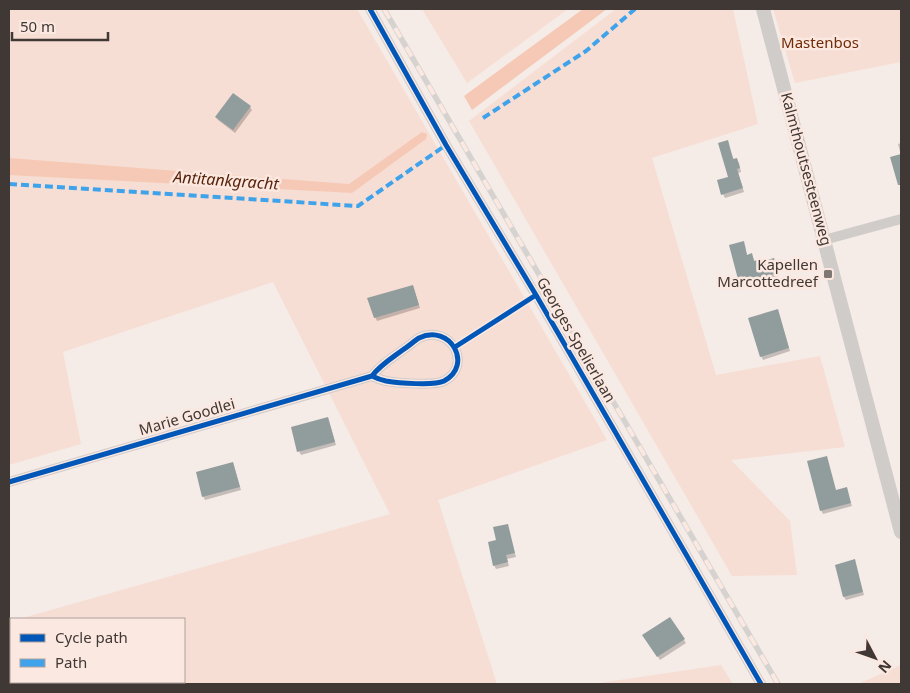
<svg xmlns="http://www.w3.org/2000/svg" width="910" height="693" font-family="'Noto Sans',sans-serif">
<style>
.green{fill:#f7ded4}
.water{fill:#f6c9b6}
.shadow{fill:#0003}
.building{fill:#919c9d}
.lines{fill:none;stroke-linecap:round;stroke-linejoin:round}
.street{stroke:#d0ccca;stroke-width:10}
.secondary{stroke:#d0ccca;stroke-width:14}
.rail-casing{stroke:#d5d2d0;stroke-width:5.5}
.rail{stroke:#fbe8e1;stroke-width:4;stroke-dasharray:11;stroke-linecap:butt}
.quiet{stroke:#3fa3eb;stroke-width:4;stroke-dasharray:8 4;stroke-linecap:butt}
.cycleway-casing{stroke:#fbe8e1;stroke-width:8}
.cycleway{stroke:#0057b8;stroke-width:5}
.poi-dot{fill:#7f7773;stroke:#fbe8e1;stroke-width:2}
.labels{text-anchor:middle;stroke-width:5;stroke-linejoin:round;paint-order:stroke}
.park-label{font-size:15px;fill:#712b06;stroke:#fbe8e1}
.street-label{font-size:15px;fill:#403835;stroke:#fbe8e1}
.poi-label{font-size:15px;fill:#403835;stroke:#fbe8e1;text-anchor:end}
.water-label{font-size:16px;font-style:italic;fill:#592309;stroke:#fbe8e1}
</style>
<rect width="100%" height="100%" fill="#f5ebe7"/>
<!-- green -->
<path class="green" d="M9,9H357L607,440L438,500L497,684H9V622L11,621V682H184V619H19L390,514L273,282L63,352L81,444L9,465Z
M422,9H568L467,83Z
M616,9H733L758,124L652,158L716,375L820,356L845,447L731,460L790,521L797,575L732,576L469,121Z
M773,9H901V62L795,83Z
M721,665L733,684H593Z
M901,665V684H858Z"/>
<!-- water -->
<path class="water" d="M583,9H607L472,110L464,96Z
M422,132L427,134L426,139L352,193L9,175V158L349,184Z"/>
<!-- shadow -->
<path class="shadow" d="M250,107L252,110L235,133L218,120L216,117Z
M727,141L734,160H737L739,163L741,172L738,173L744,192L725,198L723,194L730,178Z
M901,143V179H899L892,158L901,155L898,144Z
M745,246L747,256L752,255L755,262H763L774,259L779,276L742,286L740,282Z
M413,286L420,308L377,321L375,317Z
M779,314L790,351L763,360L761,356Z
M328,418L336,445L301,455L299,451Z
M826,458L836,492L846,489L852,506L823,514L821,510Z
M233,463L241,490L205,500L203,496Z
M507,525L516,557L507,559L509,566L496,569L494,565L498,541Z
M854,561L864,595L846,600L844,597Z
M670,619L686,643L660,660L644,636Z"/>
<!-- building -->
<path class="building" d="M233,93L251,106L233,130L215,117Z
M728,140L733,159L737,158L740,168L737,169L743,188L721,195L717,180L728,177L718,143Z
M901,154V185H898L890,157Z
M744,241L747,255L752,253L754,261L762,259L763,261L774,258L778,273L739,283L729,245Z
M413,285L419,305L374,318L367,298Z
M778,309L789,348L760,357L748,318Z
M328,417L335,442L297,452L291,427Z
M827,456L836,490L847,487L851,503L820,511L807,461Z
M233,462L240,487L202,497L196,472Z
M508,524L515,553L506,555L508,562L493,566L488,542L496,540L493,527Z
M855,559L863,592L843,597L835,565Z
M670,617L685,639L657,657L642,635Z"/>
<g class="lines">
<!-- street -->
<path class="street" d="M370,9L446,145L536,295L761,684
M824,240L901,219
M9,482L372,376C376,378 381,380 386,381C398,383 434,386 444,381C474,365 450,323 419,338C414,341 409,346 404,349C392,358 380,365 372,376"/>
<!-- secondary -->
<path class="secondary" d="M763,9L901,532"/>
<defs>
<path id="rail" d="M384,9L778,684"/>
</defs>
<!-- rail casing -->
<use href="#rail" class="rail-casing"/>
<!-- rail -->
<use href="#rail" class="rail"/>
<!-- quiet -->
<path class="quiet" d="M483,118L586,51L635,9
M9,184L358,206L446,145"/>
<defs>
<path id="cycleway" d="M370,9L446,145L536,295L761,684
M455,347L536,295
M9,482L372,376C376,378 381,380 386,381C398,383 434,386 444,381C474,365 450,323 419,338C414,341 409,346 404,349C392,358 380,365 372,376"/>
</defs>
<!-- cycleway casing -->
<use href="#cycleway" class="cycleway-casing"/>
<!-- cycleway -->
<use href="#cycleway" class="cycleway"/>
</g>
<!-- markers -->
<rect class="poi-dot" x="823" y="269" width="10" height="10" rx="2.5"/>
<g class="labels">
<!-- park labels -->
<g class="park-label">
<text x="820" y="48">Mastenbos</text>
</g>
<!-- street labels -->
<g class="street-label">
<text transform="translate(806 169) rotate(75)" y="5">Kalmthoutsesteenweg</text>
<text transform="translate(576 340) rotate(60)" y="5">Georges Spelierlaan</text>
<text transform="translate(187 417) rotate(-16)" y="5">Marie Goodlei</text>
</g>
<!-- poi labels -->
<g class="poi-label">
<text x="818" y="270">Kapellen<tspan x="818" dy="17">Marcottedreef</tspan></text>
</g>
<!-- water labels -->
<g class="water-label">
<text transform="translate(226 180) rotate(4)" y="6">Antitankgracht</text>
</g>
</g>
<!-- border -->
<rect width="910" height="693" fill="none" stroke="#403835" stroke-width="20"/>
<!-- legend -->
<rect x="10" y="618" width="175" height="65" fill="#fbe8e1" stroke="#b0a29c"/>
<rect x="20" y="634" width="25" height="8" fill="#0057b8" stroke="#b0a29c"/>
<text x="55" y="643" font-size="15" fill="#403835">Cycle path</text>
<rect x="20" y="659" width="25" height="8" fill="#3fa3eb" stroke="#b0a29c"/>
<text x="55" y="668" font-size="15" fill="#403835">Path</text>
<!-- north arrow -->
<g transform="translate(875 658) rotate(131)" stroke="#fbe8e1" stroke-width="4" paint-order="stroke">
<path d="M0-4L9 19L0 12L-9 19Z" fill="#403835"/>
<text y="-8" font-size="14" font-weight="bold" text-anchor="middle" fill="#403835">N</text>
</g>
<!-- scale -->
<path d="M12 32v8h96v-8" fill="none" stroke="#403835" stroke-width="2.5"/>
<text x="20" y="32" font-size="15" fill="#403835" stroke="#fbe8e1" stroke-width="4" paint-order="stroke">50 m</text>
</svg>
